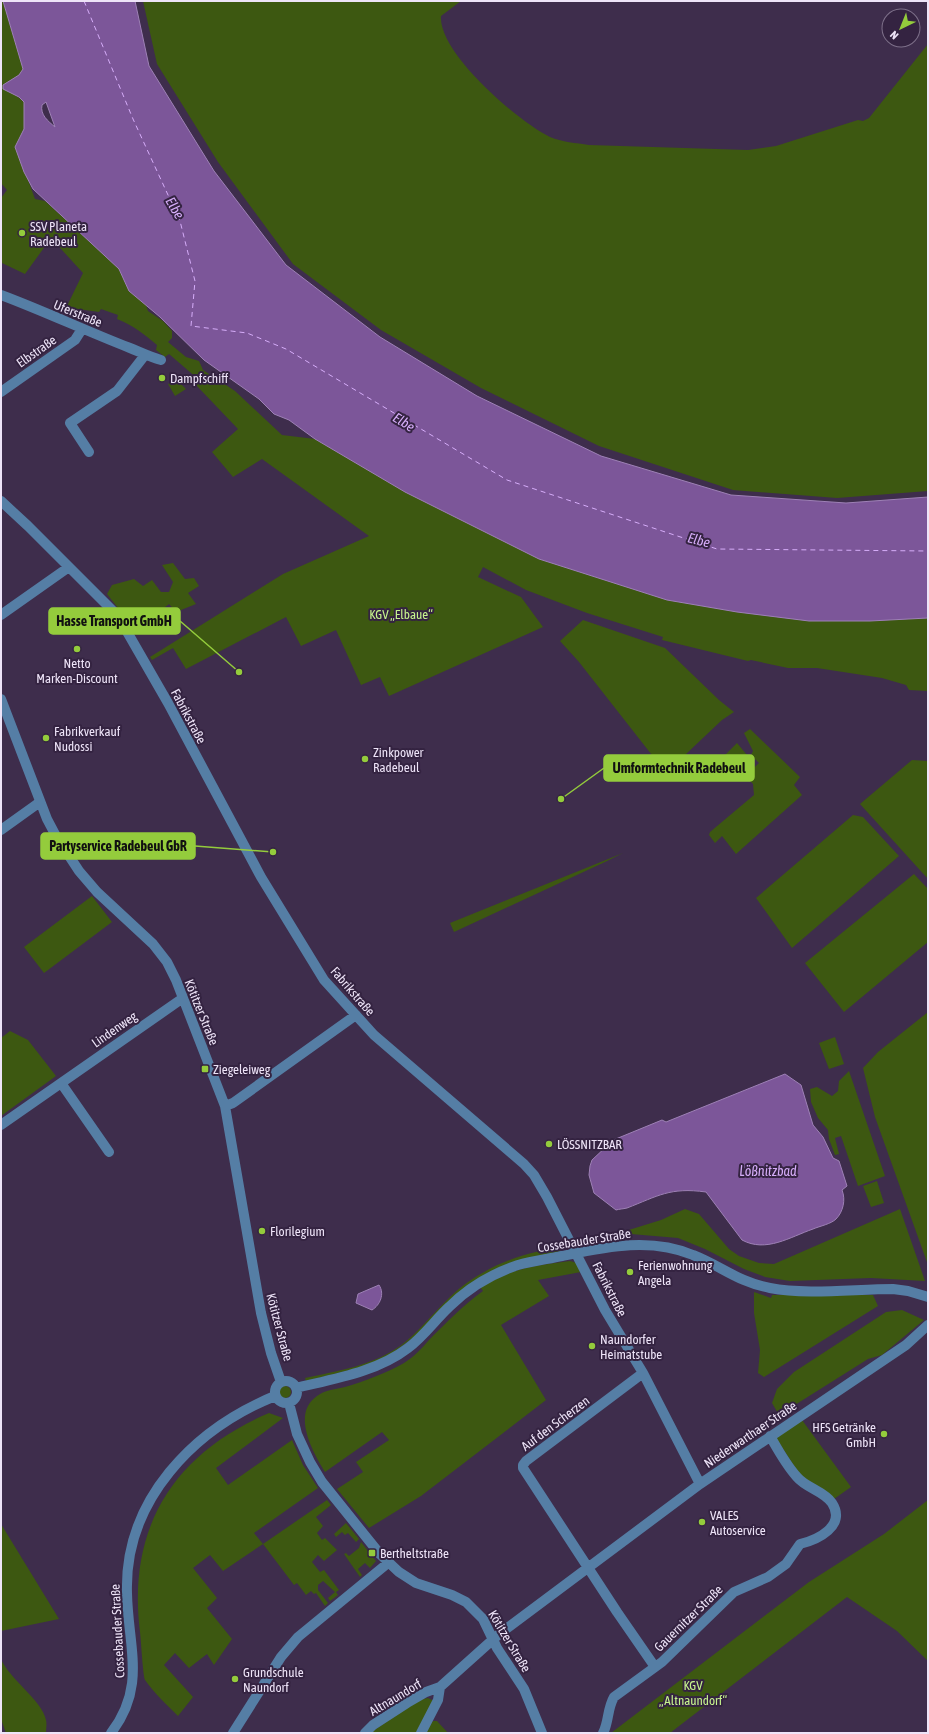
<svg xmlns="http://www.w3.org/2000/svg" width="929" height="1734" font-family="'Asap Condensed',sans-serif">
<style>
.green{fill:#3d5811}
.water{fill:#7c5699;stroke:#9e81b6;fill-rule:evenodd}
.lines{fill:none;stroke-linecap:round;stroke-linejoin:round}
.ferry{stroke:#d6adf9;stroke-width:1;stroke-dasharray:5 4;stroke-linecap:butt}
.minor{stroke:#557ea5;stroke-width:10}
.poi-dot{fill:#94cc3c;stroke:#342341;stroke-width:1.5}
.labels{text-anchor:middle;stroke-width:4;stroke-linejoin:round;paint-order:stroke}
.poi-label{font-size:13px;fill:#eee4f8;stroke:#342341;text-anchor:start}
.street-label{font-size:13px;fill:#eee4f8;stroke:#342341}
.park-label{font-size:13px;fill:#c6f48d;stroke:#342341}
.water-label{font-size:14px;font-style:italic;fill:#d6adf9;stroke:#342341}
.leader{fill:none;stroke:#94cc3c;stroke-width:1.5}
.callout-dot{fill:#94cc3c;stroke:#342341;stroke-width:1.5}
.callout{fill:#94cc3c;stroke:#94cc3c;stroke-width:1.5}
.callout-label{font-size:14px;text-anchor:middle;font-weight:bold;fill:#111}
</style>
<rect width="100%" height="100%" fill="#3e2d4c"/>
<!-- green -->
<path class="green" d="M1,1H3L23,69L20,75L3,85L24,102V129L16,147L35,199L45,201L119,269L129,291L146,305L148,311L163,321L172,331V338L168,342L186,357L199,361L203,370L235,391L282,435L315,439L405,492L539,559L667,600L737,612L809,621H870L928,618V691L909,690L906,685L882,678L817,668H788L751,660L748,661L662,640L663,637L587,613L526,590L483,567L478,577L521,597L543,627L389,696L380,677L361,685L336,630L301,646L286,617L186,669L173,648L152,660L150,657L283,574L369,536L262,459L233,477L212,452L238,429L195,384L198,379L169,354L165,357L156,350L157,345C145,335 133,325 117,319L118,315L101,309L99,312L78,309L73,310L67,306L83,273L51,238L25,274L2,263L1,264V198L7,190L1,183Z
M143,1H461L441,16C438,53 519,122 550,137C562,142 576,143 589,145L748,150L776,146L858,120L863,121L869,118L928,44V491L837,498L733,490L599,446L481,388L381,330L293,264L218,162L157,64Z
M176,379L186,389L175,396L168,384Z
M173,563L185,579L194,578L199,586L188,593L196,604L176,612L169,604L159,612L151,624L129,622L107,594L112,585L134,579L143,586L152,580L161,592H169L173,582L162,565Z
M583,620L665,648L719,700L734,712L722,720L666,773L579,662L560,641Z
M750,729L800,777L794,785L802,795L736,854L722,836L715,843L709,835L710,832L754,795L753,784L745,776L759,763L751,755L753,751L744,733Z
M737,743L752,761L737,774L726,762L725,755Z
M912,760L928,761V879L860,804Z
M853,815L863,817L899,856L792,948L756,898Z
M623,853L605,862L454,932L450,923Z
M914,874L928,889V942L844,1012L805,963Z
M92,896L112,922L44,973L24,947Z
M928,1012V1265L875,1117L863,1068L878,1052Z
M10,1031L28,1040L56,1076L1,1116V1038Z
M835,1037L844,1064L829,1069L819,1043Z
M849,1071L885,1176L858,1186L841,1136L835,1138L839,1154L835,1155L829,1139L828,1130L818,1118L811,1102L810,1089L817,1087L832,1096L838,1091L839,1081Z
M877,1181L884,1203L871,1207L863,1186Z
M685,1209L699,1214L729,1249L739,1256L759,1263L774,1264L900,1209L925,1281L871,1278L790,1281L765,1277L744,1269L705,1249L678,1238L619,1233L661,1220Z
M563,1248L558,1252L513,1263L387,1357L358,1368L306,1381L305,1378C337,1371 372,1366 400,1346C419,1332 433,1313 450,1297C477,1270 524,1250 563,1248Z
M570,1261L577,1263L581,1272L538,1280L549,1296L501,1325L546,1400L421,1496L369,1528L337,1489L363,1472L356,1462L389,1440L382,1432L325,1472C313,1452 291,1414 317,1396C325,1390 336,1389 345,1387C365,1381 386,1373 404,1363C414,1357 422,1348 429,1340C446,1323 463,1305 483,1291L480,1287C508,1269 538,1265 570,1261Z
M754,1292L771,1298L772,1295H873L878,1306L764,1377L758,1373L760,1350L754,1313Z
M902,1310L924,1320L882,1355L868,1359L779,1415L772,1403L777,1389L794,1372L886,1312Z
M279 1392a6 6 0 1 1 12 0a6 6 0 1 1-12 0Z
M269,1413L283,1418L216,1468L228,1485L292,1440L303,1465L318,1488L254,1533L263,1544L327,1500L331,1505L316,1517L323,1526L317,1533L322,1540L325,1538L337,1550L324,1561L318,1555L312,1562L320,1572L324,1570L339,1590L336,1592L338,1595L330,1601L328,1598L335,1592L323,1581L318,1585V1590L328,1603L325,1606L316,1593L314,1594L311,1591L306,1595L297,1583L294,1585L263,1544L223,1571L210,1555L193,1568L217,1598L207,1608L232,1639L214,1665L207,1654L189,1668L175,1653L164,1665L193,1697L178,1716C167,1705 154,1693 145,1680C143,1676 141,1640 140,1632C127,1528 173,1454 269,1413Z
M802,1420L851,1487L834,1499L802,1478L776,1438Z
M928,1500V1661L897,1631L847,1597L670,1733H611L809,1582L884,1534Z
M346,1523L359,1539L356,1542L348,1533L345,1535L342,1532L336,1537L334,1534Z
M1,1524L59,1619L1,1631Z
M361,1542L376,1561L370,1568L365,1563L358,1569L362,1575L360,1577L344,1554L346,1553L349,1556L359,1548Z
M1,1659C10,1680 42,1700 46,1720C47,1724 46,1729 46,1733H6L1,1719Z
M428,1698L434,1701L418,1733H370L419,1700Z
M433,1721H437L448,1733H425Z"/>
<!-- water -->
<path class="water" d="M3,1H135L149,66L214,171L286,265L380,337L477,396L601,456L731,495L846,503L928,497V618L870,621H809L737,612L667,600L539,559L405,492L315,439L289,420L274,414L259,399L204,360L160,317L129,291L119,269L33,189L24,172L15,147L24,129V102L19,97L3,89V85L19,75L23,69ZM46,102L55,127C48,121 40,115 42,105Z
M785,1074L801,1085L813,1125L823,1137L833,1158L839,1161L847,1186L842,1190C846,1200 843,1212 836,1219C831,1224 820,1226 813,1229C790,1237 766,1253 742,1240L706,1192C670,1187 658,1196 627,1208C623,1209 619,1209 616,1210L594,1193L589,1175L590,1166L592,1160L608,1145L606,1143L662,1120L666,1122Z
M379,1285C385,1294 380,1305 372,1310L356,1303L358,1294Z"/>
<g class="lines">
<!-- ferry -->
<path class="ferry" d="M84,1L133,119L180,221L195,281L191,326L247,333L286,349L507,480L717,549L928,551"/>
<!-- minor -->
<path class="minor" d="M1,295C44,311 86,331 130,348C140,352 150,357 161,360
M1,392L75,340L82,329
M89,452L70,423L117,391L145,355
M1,501L28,526L118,616L168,703L261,877L324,980L374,1035L524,1164L534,1175L547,1197L605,1310L643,1373L700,1484
M1,615L69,567
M1,699L47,819L56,836L79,871L97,892L153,944L167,962L176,980L225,1106L261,1313L271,1353L281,1382
M1,830L40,802
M61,1083L109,1152
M225,1106L233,1103L356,1015
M1,1125L183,998
M643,1373L526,1461L523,1465V1468L617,1612L655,1667
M275 1392a11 11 0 1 1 22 0a11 11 0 1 1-22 0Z
M296,1388C333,1379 377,1372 408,1348C424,1336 435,1320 449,1307C469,1287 491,1274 518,1265C532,1261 548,1259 562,1256C606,1247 650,1237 693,1255C721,1266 738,1282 770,1288C806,1295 855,1289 893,1289L908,1291L928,1297
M289,1403L297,1434L310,1462L322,1482L379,1553L399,1572L416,1583L452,1595L466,1602L483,1619L497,1648L524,1689L542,1733
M111,1733C147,1686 128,1647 127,1593C124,1500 194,1429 275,1396
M233,1733L281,1657L298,1637L388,1563
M365,1733L373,1725L407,1703L426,1692L440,1687L498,1635L700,1484L906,1345L928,1325
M421,1733L438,1700L440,1687
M603,1733C609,1722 607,1709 614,1697L662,1662L734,1592L768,1577L786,1564L800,1544C817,1540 847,1526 832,1503C824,1491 806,1488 797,1477C786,1465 778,1450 770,1436"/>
</g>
<!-- markers -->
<g class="poi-dot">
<circle cx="22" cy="233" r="4"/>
<circle cx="162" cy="378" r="4"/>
<circle cx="77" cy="649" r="4"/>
<circle cx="46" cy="738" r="4"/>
<circle cx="365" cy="759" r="4"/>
<rect x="201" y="1065" width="8" height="8" rx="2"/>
<circle cx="549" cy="1144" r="4"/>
<circle cx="262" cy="1231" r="4"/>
<circle cx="630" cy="1272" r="4"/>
<circle cx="592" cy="1346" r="4"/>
<circle cx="884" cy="1434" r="4"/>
<circle cx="702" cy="1522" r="4"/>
<rect x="368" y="1549" width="8" height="8" rx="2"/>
<circle cx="235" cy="1679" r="4"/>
</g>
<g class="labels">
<!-- poi labels -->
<g class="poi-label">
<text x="30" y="231">SSV Planeta<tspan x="30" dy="15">Radebeul</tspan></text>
<text x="170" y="383">Dampfschiff</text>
<text x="77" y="668" text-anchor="middle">Netto<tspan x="77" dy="15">Marken-Discount</tspan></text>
<text x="54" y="736">Fabrikverkauf<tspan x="54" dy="15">Nudossi</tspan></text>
<text x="373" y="757">Zinkpower<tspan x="373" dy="15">Radebeul</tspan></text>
<text x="213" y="1074">Ziegeleiweg</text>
<text x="557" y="1149">LÖSSNITZBAR</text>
<text x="270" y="1236">Florilegium</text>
<text x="638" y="1270">Ferienwohnung<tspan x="638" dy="15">Angela</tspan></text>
<text x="600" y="1344">Naundorfer<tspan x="600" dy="15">Heimatstube</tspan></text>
<text x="876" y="1432" text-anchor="end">HFS Getränke<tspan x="876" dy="15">GmbH</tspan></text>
<text x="710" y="1520">VALES<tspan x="710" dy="15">Autoservice</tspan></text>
<text x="380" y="1558">Bertheltstraße</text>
<text x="243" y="1677">Grundschule<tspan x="243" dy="15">Naundorf</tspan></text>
</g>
<!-- street labels -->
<g class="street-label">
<text transform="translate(78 313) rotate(22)" y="5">Uferstraße</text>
<text transform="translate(36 351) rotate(-35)" y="5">Elbstraße</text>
<text transform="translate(189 716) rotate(62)" y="5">Fabrikstraße</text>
<text transform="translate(353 991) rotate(49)" y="5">Fabrikstraße</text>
<text transform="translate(202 1012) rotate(68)" y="5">Kötitzer Straße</text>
<text transform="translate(114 1029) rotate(-35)" y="5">Lindenweg</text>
<text transform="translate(584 1240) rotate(-9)" y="5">Cossebauder Straße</text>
<text transform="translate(610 1289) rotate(63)" y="5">Fabrikstraße</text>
<text transform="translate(280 1327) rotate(75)" y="5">Kötitzer Straße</text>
<text transform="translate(555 1423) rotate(-37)" y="5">Auf den Scherzen</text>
<text transform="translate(750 1434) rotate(-34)" y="5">Niederwarthaer Straße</text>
<text transform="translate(688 1618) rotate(-44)" y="5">Gauernitzer Straße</text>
<text transform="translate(117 1631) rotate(-93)" y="5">Cossebauder Straße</text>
<text transform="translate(510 1641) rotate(59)" y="5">Kötitzer Straße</text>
<text transform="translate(395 1697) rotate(-31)" y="5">Altnaundorf</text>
</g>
<!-- park labels -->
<g class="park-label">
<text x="401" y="619">KGV „Elbaue“</text>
<text x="693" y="1690">KGV<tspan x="693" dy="15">„Altnaundorf“</tspan></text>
</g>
<!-- water labels -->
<g class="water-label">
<text transform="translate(175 208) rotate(59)" y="5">Elbe</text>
<text transform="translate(404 422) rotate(32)" y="5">Elbe</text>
<text transform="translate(699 540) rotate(15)" y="5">Elbe</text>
<text x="768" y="1176">Lößnitzbad</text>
</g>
</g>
<!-- callouts -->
<path class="leader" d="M239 672L180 621M561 799L604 768M273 852L195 846"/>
<g class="callout-dot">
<circle cx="239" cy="672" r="4"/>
<circle cx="561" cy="799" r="4"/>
<circle cx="273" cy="852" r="4"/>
</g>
<g class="callout">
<rect x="49" y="608" width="131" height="26" rx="4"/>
<rect x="604" y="755" width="150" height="26" rx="4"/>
<rect x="41" y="833" width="154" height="26" rx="4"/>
</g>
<g class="callout-label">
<text x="114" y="626">Hasse Transport GmbH</text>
<text x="679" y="773">Umformtechnik Radebeul</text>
<text x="118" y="851">Partyservice Radebeul GbR</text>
</g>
<!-- border -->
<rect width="929" height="1734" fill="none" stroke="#eee4f8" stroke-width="4"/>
<!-- north arrow -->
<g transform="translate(901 28) rotate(223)"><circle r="19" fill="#342341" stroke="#7e708a"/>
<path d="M0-3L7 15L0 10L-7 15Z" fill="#94cc3c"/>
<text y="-6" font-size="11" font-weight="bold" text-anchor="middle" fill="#eee4f8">N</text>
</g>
</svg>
